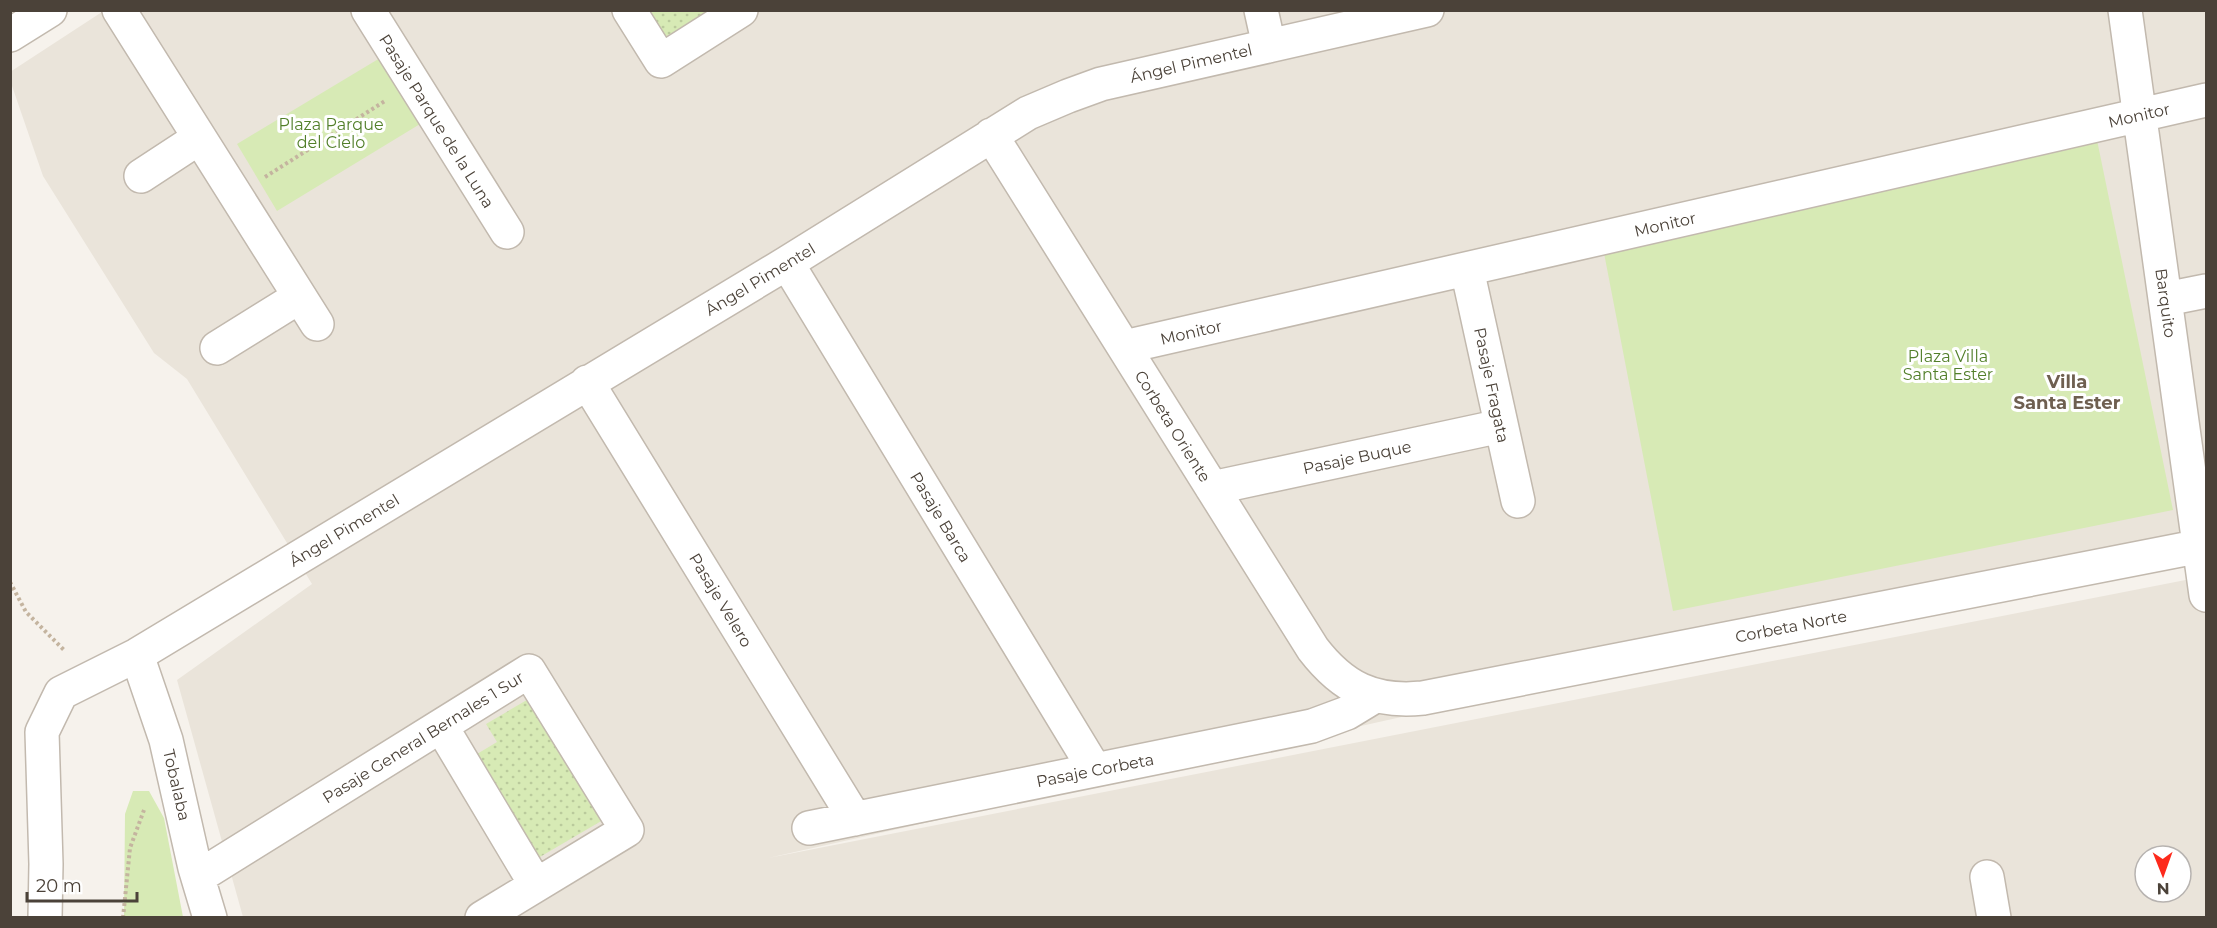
<svg xmlns="http://www.w3.org/2000/svg" width="2217" height="928" font-family="Montserrat,sans-serif">
<style>
.residential{fill:#eae4da;fill-rule:evenodd}
.grass{fill:url(#grass-dots)}
.park{fill:#d7eab5}
.lines{fill:none;stroke-linecap:round;stroke-linejoin:round}
.minor-casing{stroke:#c2b9ae;stroke-width:36}
.path{stroke:#c4b49f;stroke-width:4;stroke-dasharray:3 3;stroke-linecap:butt}
.minor{stroke:#fff;stroke-width:33}
.labels{text-anchor:middle;stroke-width:6;stroke-linejoin:round;paint-order:stroke}
.street-label{font-size:16px;fill:#4b4239;stroke:#fff}
.park-label{font-size:16px;fill:#527f2a;stroke:#fff}
.neighbourhood-label{font-size:18px;font-weight:bold;fill:#6e5f50;stroke:#fff}
</style>
<defs>
<pattern id="grass-dots" width="8" height="8" patternUnits="userSpaceOnUse" patternTransform="scale(1.5)"><rect width="8" height="8" fill="#d7eab5"/><path d="M2 2h.1M6 6h.1" fill="none" stroke="#baca9c" stroke-width="1.8" stroke-linecap="round"/></pattern>
</defs>
<rect width="100%" height="100%" fill="#f6f2ec"/>
<!-- residential -->
<path class="residential" d="M105,10L2206,11V538L768,858L2206,576V917H243L177,680L312,584L187,379L154,353L43,176L11,83L10,72ZM2145,856H2181V892H2145Z"/>
<!-- grass -->
<path class="grass" d="M637,11H711L656,42Z
M532,697L603,820L533,861L472,757L497,742L486,724Z"/>
<!-- park -->
<path class="park" d="M385,55L425,121L277,211L237,144Z
M2097,140L2173,510L1673,611L1604,253Z
M133,791H149L164,818L183,917H124L125,814Z"/>
<g class="lines">
<defs>
<path id="minor" d="M119,10L317,324
M368,10L507,232
M629,10L661,61L741,10
M1261,10L1269,46
M2125,10L2206,595
M10,35L50,10
M991,135L1313,649C1343,688 1374,703 1423,698L2206,545
M141,176L199,138
M787,263L1095,770
M1467,269L1518,501
M2166,299L2206,291
M1124,347L2206,100
M217,348L299,297
M587,382L855,819
M1212,488L1501,426
M137,655L166,740L195,868L210,918
M441,726L536,885
M809,828L1312,726L1347,713L1375,696
M198,877L529,671L627,830L482,918
M1987,877L1994,918
M45,918L46,864L42,732L61,693L137,655L787,263L1028,113L1068,96L1101,84L1427,10"/>
</defs>
<!-- minor casing -->
<use href="#minor" class="minor-casing"/>
<!-- path -->
<path class="path" d="M265,177L385,101
M10,582L26,612L65,651
M123,918L130,848L144,810"/>
<!-- minor -->
<use href="#minor" class="minor"/>
</g>
<g class="labels">
<!-- street labels -->
<g class="street-label">
<text transform="translate(1191 63) rotate(-13)" y="6">Ángel Pimentel</text>
<text transform="translate(2139 115) rotate(-13)" y="6">Monitor</text>
<text transform="translate(437 121) rotate(58)" y="6">Pasaje Parque de la Luna</text>
<text transform="translate(1665 224) rotate(-13)" y="6">Monitor</text>
<text transform="translate(760 279) rotate(-31)" y="6">Ángel Pimentel</text>
<text transform="translate(2166 303) rotate(82)" y="6">Barquito</text>
<text transform="translate(1191 332) rotate(-13)" y="6">Monitor</text>
<text transform="translate(1492 385) rotate(78)" y="6">Pasaje Fragata</text>
<text transform="translate(1173 426) rotate(58)" y="6">Corbeta Oriente</text>
<text transform="translate(1357 457) rotate(-12)" y="6">Pasaje Buque</text>
<text transform="translate(941 517) rotate(59)" y="6">Pasaje Barca</text>
<text transform="translate(344 530) rotate(-31)" y="6">Ángel Pimentel</text>
<text transform="translate(721 600) rotate(59)" y="6">Pasaje Velero</text>
<text transform="translate(1791 626) rotate(-11)" y="6">Corbeta Norte</text>
<text transform="translate(423 737) rotate(-32)" y="6">Pasaje General Bernales 1 Sur</text>
<text transform="translate(1095 770) rotate(-11)" y="6">Pasaje Corbeta</text>
<text transform="translate(177 785) rotate(77)" y="6">Tobalaba</text>
</g>
<!-- park labels -->
<g class="park-label">
<text x="331" y="130">Plaza Parque<tspan x="331" dy="18">del Cielo</tspan></text>
<text x="1948" y="362">Plaza Villa<tspan x="1948" dy="18">Santa Ester</tspan></text>
</g>
<!-- neighbourhood labels -->
<g class="neighbourhood-label">
<text x="2067" y="388">Villa<tspan x="2067" dy="21">Santa Ester</tspan></text>
</g>
</g>
<!-- border -->
<rect width="2217" height="928" fill="none" stroke="#4b4239" stroke-width="24"/>
<!-- north arrow -->
<g transform="translate(2163 874) rotate(179)"><circle r="28" fill="#ffffff" stroke="#b7b3b0" stroke-width="1.5"/>
<path d="M0-4.5L10 22L0 15L-10 22Z" fill="#fd2a1c"/>
<text y="-9" font-size="16" font-weight="bold" text-anchor="middle" fill="#4b4239">N</text>
</g>
<!-- scale -->
<path d="M27 892v9h110v-9" fill="none" stroke="#4b4239" stroke-width="3"/>
<text x="36" y="892" font-size="18" fill="#4b4239" stroke="#ffffff" stroke-width="4.5" paint-order="stroke">20 m</text>
</svg>
